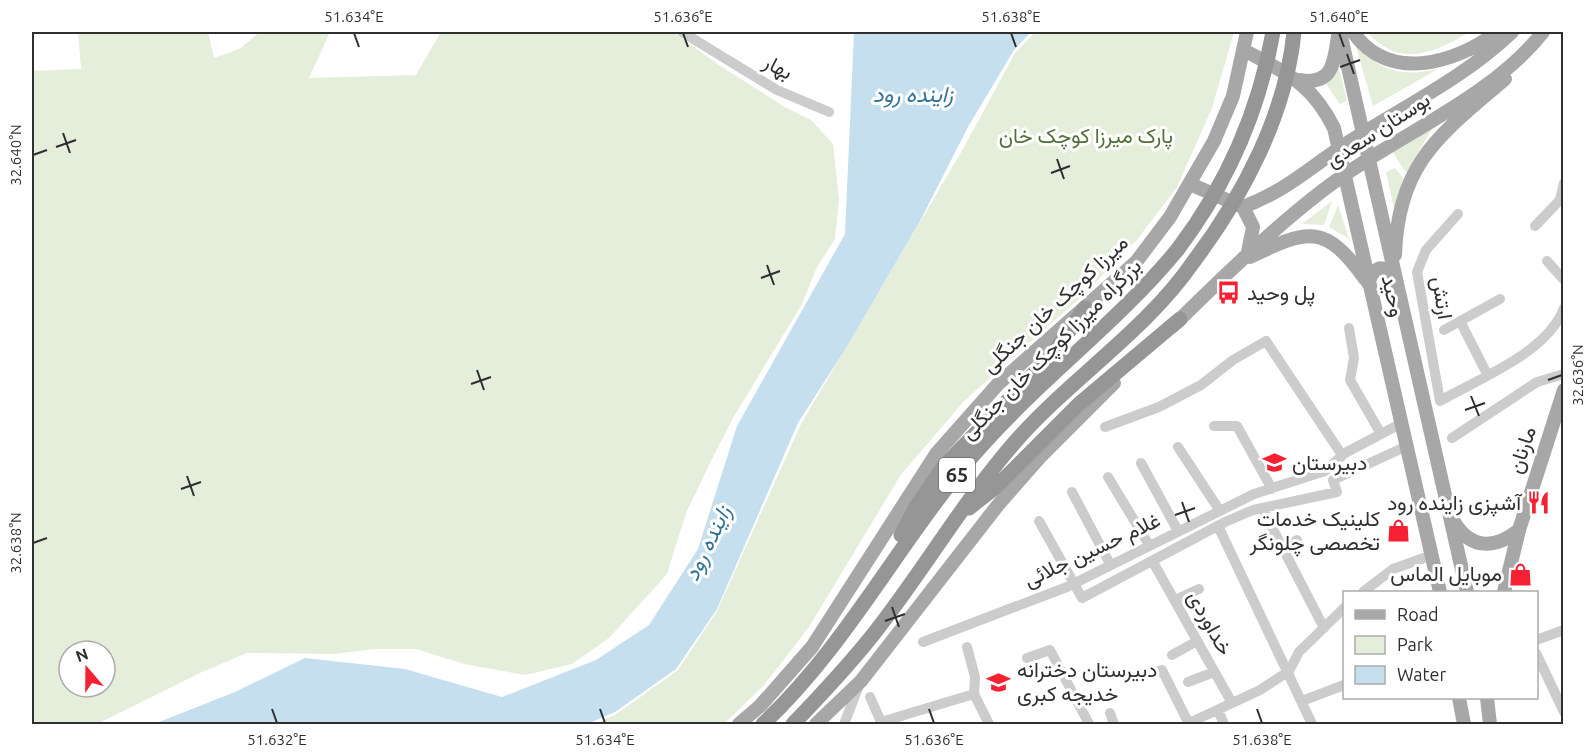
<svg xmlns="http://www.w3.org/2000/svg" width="1595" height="756" font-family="Ubuntu,Vazirmatn,sans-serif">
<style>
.green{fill:#e5eddb;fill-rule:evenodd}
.water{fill:#c5dfef}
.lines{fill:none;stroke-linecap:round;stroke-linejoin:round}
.minor{stroke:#ccc;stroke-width:10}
.major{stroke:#a7a7a7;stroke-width:14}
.highway{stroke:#969696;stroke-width:15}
.highway-bridge{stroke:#969696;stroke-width:15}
.ticks{fill:none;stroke:#2f2f2f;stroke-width:2}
.labels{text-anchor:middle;stroke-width:6;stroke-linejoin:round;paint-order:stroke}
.shield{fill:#fff;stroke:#6d6d6d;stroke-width:1.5}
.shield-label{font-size:20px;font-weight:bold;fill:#2f2f2f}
.street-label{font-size:21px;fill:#2f2f2f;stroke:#fff}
.park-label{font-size:21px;fill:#526f37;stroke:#fff}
.poi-label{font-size:21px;fill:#2f2f2f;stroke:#fff;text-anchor:start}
.water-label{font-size:22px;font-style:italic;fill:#347399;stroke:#fff}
.neatline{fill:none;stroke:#2f2f2f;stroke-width:2}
.ticks-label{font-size:15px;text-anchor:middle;fill:#2f2f2f}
</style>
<rect width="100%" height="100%" fill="#fff"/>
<!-- green -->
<path class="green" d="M78,32H208L214,58L239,49L260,32H330L309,78L416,75L441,32H673L722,67L783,106L811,120L833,144L839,199L835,239L817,267L802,304L733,418L711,461L686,513L667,574L609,638L572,664L525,675L464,664L416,649H374L334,654L247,653L202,672L97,724H32V71L81,69ZM69,651H105V687H69Z
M1035,32H1234L1212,108L1177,187L1136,241L1081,297L964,401L900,476L809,627L764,685L724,724H594L615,715L678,670L717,611L801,424L963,149L1015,53Z
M1367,32H1470C1433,53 1400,69 1367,32Z
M1355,43C1380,72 1402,77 1438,69L1373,106Z
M1339,68L1347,101L1340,104L1326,84Z
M1433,127L1406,173L1392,151Z
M1395,168L1403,178L1395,213L1386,172Z
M1332,201L1324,225L1302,224Z
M1338,205L1349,239L1329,227Z"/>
<!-- water -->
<path class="water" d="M854,32H1031L1014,50L968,127L919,223L846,348L798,423L717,609L676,669L615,712L587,724H154L235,692L305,658L405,669L502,697L596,660L649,625L698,549L737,426L845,234Z"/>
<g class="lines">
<!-- minor -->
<path class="minor" d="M682,32L777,90L829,112
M1458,214L1426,250L1417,272L1440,401C1480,378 1548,352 1564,308
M1535,226L1560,200L1564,183
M1547,261L1564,280
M1460,321L1487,374
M1349,328L1354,358L1350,380L1381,434
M1444,330L1500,299
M1214,426H1237L1272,489
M1105,427L1159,407L1201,385L1233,360L1266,341L1342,455
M1452,438L1537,382L1564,374
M1178,447L1220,511
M1141,463L1178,531
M1108,477L1149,545
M1072,492L1110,564
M1262,508L1324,628
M1039,521L1082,598L1225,522L1253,510L1337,492L1333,480L1407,446
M1218,526L1312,724
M1283,548L1297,540
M1153,562L1232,703
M1363,592L1393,569L1432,555
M1175,600L1199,589
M1536,640L1564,630
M923,642L1067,587L1254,494L1325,471L1345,453L1402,423
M967,647L975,677L974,694L989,724
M1536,653L1564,712
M1172,655L1197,641
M1027,658L1050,650L1089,724
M1141,677L1162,670L1189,724
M1188,682L1214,672
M870,697L882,724
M1302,701L1344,685
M1218,710L1224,724
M1110,713L1114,724
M881,722L974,694
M844,724L860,683
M1187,724L1260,690L1289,671L1299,652L1344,608"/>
<!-- major -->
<path class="major" d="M1340,32L1467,592
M1353,32C1388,83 1455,64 1497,32
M1244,50C1287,74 1311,82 1334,128L1440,592
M1298,80C1333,86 1334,63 1338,36
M1190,184L1243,207L1253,227L1248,252
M1243,207C1290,189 1312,165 1352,140C1407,105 1465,77 1512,32
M1395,255C1398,162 1441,134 1505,79
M1250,257C1308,229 1325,223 1365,279
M1368,283C1374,268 1380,263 1394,275
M1173,326C1221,279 1269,232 1322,191C1390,138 1490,100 1543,32
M1454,522C1471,550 1495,549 1519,530
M1504,592L1519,530L1564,390
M1459,698L1464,724
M1487,698L1490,724
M739,724L760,706L812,647L936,454L998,384L1136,262L1170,217L1214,141L1233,96L1247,32
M816,724L861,681L998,505L1041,456L1114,383"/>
<!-- highway -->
<path class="highway" d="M969,508L997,486L1079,404L1180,319
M901,535L916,507L944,466L1053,354L1085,308
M763,724C846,646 897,545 970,459C1034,383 1116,325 1178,249
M793,724C820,696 847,667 872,636C922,573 962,503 1015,442C1071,378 1146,331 1194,261"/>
<!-- highway-bridge -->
<path class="highway-bridge" d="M1178,249C1227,184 1259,111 1273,32
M1194,261C1243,196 1286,114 1294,32"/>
</g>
<!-- ticks -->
<path class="ticks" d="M354,33L359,47M683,33L688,47M1011,33L1016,47M1339,33L1344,47M1347,54L1354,74M1340,67L1360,60M63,133L70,153M56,147L76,140M33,155L47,150M1057,159L1064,179M1051,173L1070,166M767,265L774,285M761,278L780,271M477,370L484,390M1548,380L1562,375M471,384L491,377M1471,396L1479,416M1465,410L1485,403M187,476L194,496M181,489L201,482M1182,502L1189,522M1175,515L1195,508M33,543L47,538M892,607L899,627M885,621L905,614M272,709L277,723M600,709L605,723M929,709L934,723M1257,709L1262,723"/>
<!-- icons -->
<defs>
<symbol id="bus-bare" viewBox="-9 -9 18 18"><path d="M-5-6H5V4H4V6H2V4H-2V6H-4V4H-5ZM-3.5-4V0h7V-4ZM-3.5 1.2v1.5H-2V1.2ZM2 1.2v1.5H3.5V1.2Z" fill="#f62033" stroke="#fff" stroke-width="2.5" paint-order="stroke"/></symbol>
<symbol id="school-bare" viewBox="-9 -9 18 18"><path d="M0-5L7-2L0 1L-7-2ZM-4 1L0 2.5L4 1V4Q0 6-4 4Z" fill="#f62033" stroke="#fff" stroke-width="2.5" paint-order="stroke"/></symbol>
<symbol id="restaurant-bare" viewBox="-9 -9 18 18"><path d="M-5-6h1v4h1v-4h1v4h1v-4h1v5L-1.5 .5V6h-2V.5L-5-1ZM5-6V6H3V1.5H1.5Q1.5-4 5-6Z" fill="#f62033" stroke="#fff" stroke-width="2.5" paint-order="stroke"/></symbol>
<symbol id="shop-bare" viewBox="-9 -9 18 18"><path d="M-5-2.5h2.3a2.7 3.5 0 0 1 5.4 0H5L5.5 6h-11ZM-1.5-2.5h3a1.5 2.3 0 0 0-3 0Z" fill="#f62033" stroke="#fff" stroke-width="2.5" paint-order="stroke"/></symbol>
</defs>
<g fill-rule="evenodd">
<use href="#bus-bare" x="1212" y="276" width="33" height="33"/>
<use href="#school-bare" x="1258" y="446" width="33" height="33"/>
<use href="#restaurant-bare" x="1522" y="486" width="33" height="33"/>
<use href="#shop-bare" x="1382" y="514" width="33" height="33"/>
<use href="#shop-bare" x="1504" y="558" width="33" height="33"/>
<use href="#school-bare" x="982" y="666" width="33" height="33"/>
</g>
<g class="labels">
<!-- shield labels -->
<rect class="shield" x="939" y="458" width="36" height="34" rx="4.5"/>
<g class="shield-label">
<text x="957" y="482">65</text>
</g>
<!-- street labels -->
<g class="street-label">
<text transform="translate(778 67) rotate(28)" y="7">بهار</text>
<text transform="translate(1378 130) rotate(-33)" y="7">بوستان سعدی</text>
<text transform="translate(1393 296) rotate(77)" y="7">وحید</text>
<text transform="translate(1442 298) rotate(81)" y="7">ارتش</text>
<text transform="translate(1055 304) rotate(-43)" y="7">میرزا کوچک خان جنگلی</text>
<text transform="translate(1051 349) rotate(-45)" y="7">بزرگراه میرزا کوچک خان جنگلی</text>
<text transform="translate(1522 450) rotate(-72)" y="7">مارنان</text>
<text transform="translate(1092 550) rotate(-25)" y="7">غلام حسین جلائی</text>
<text transform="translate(1210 623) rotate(61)" y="7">خداوردی</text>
</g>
<!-- park labels -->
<g class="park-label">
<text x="1086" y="143">پارک میرزا کوچک خان</text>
</g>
<!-- poi labels -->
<g class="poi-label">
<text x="1247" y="300">پل وحید</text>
<text x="1292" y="470">دبیرستان</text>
<text x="1521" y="510" text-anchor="end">آشپزی زاینده رود</text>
<text x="1380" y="526" text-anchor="end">کلینیک خدمات<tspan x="1380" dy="24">تخصصی چلونگر</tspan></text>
<text x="1502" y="581" text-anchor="end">موبایل الماس</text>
<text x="1017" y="677">دبیرستان دخترانه<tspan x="1017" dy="24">خدیجه کبری</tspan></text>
</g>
<!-- water labels -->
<g class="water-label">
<text x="913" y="102">زاینده رود</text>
<text transform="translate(707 543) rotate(-64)" y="8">زاینده رود</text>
</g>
</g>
<!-- border -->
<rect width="1595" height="756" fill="none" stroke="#ffffff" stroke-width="66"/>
<!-- legend -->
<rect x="1343" y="591" width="195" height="108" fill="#ffffff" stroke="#acacac" stroke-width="1.5"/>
<rect x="1355" y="610" width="30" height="9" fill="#a7a7a7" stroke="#acacac" stroke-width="1.5"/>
<text x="1397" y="621" font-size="18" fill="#2f2f2f">Road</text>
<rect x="1355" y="636" width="30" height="18" fill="#e5eddb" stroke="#acacac" stroke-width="1.5"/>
<text x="1397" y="651" font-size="18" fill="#2f2f2f">Park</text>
<rect x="1355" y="666" width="30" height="18" fill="#c5dfef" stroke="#acacac" stroke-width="1.5"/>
<text x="1397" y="681" font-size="18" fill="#2f2f2f">Water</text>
<!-- north arrow -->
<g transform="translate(87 669) rotate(340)"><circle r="28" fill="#ffffff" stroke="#acacac" stroke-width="1.5"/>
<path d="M0-4.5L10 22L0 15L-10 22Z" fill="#f62033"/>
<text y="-9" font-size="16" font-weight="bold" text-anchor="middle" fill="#2f2f2f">N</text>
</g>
<rect x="33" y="33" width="1529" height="690" class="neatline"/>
<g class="ticks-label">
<text x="354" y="22">51.634°E</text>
<text x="683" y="22">51.636°E</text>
<text x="1011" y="22">51.638°E</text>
<text x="1339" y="22">51.640°E</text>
<text transform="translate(16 155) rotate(-90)" y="5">32.640°N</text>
<text transform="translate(1578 375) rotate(-90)" y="5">32.636°N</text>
<text transform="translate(16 543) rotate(-90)" y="5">32.638°N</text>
<text x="277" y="745">51.632°E</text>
<text x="605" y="745">51.634°E</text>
<text x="934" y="745">51.636°E</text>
<text x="1262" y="745">51.638°E</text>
</g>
</svg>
